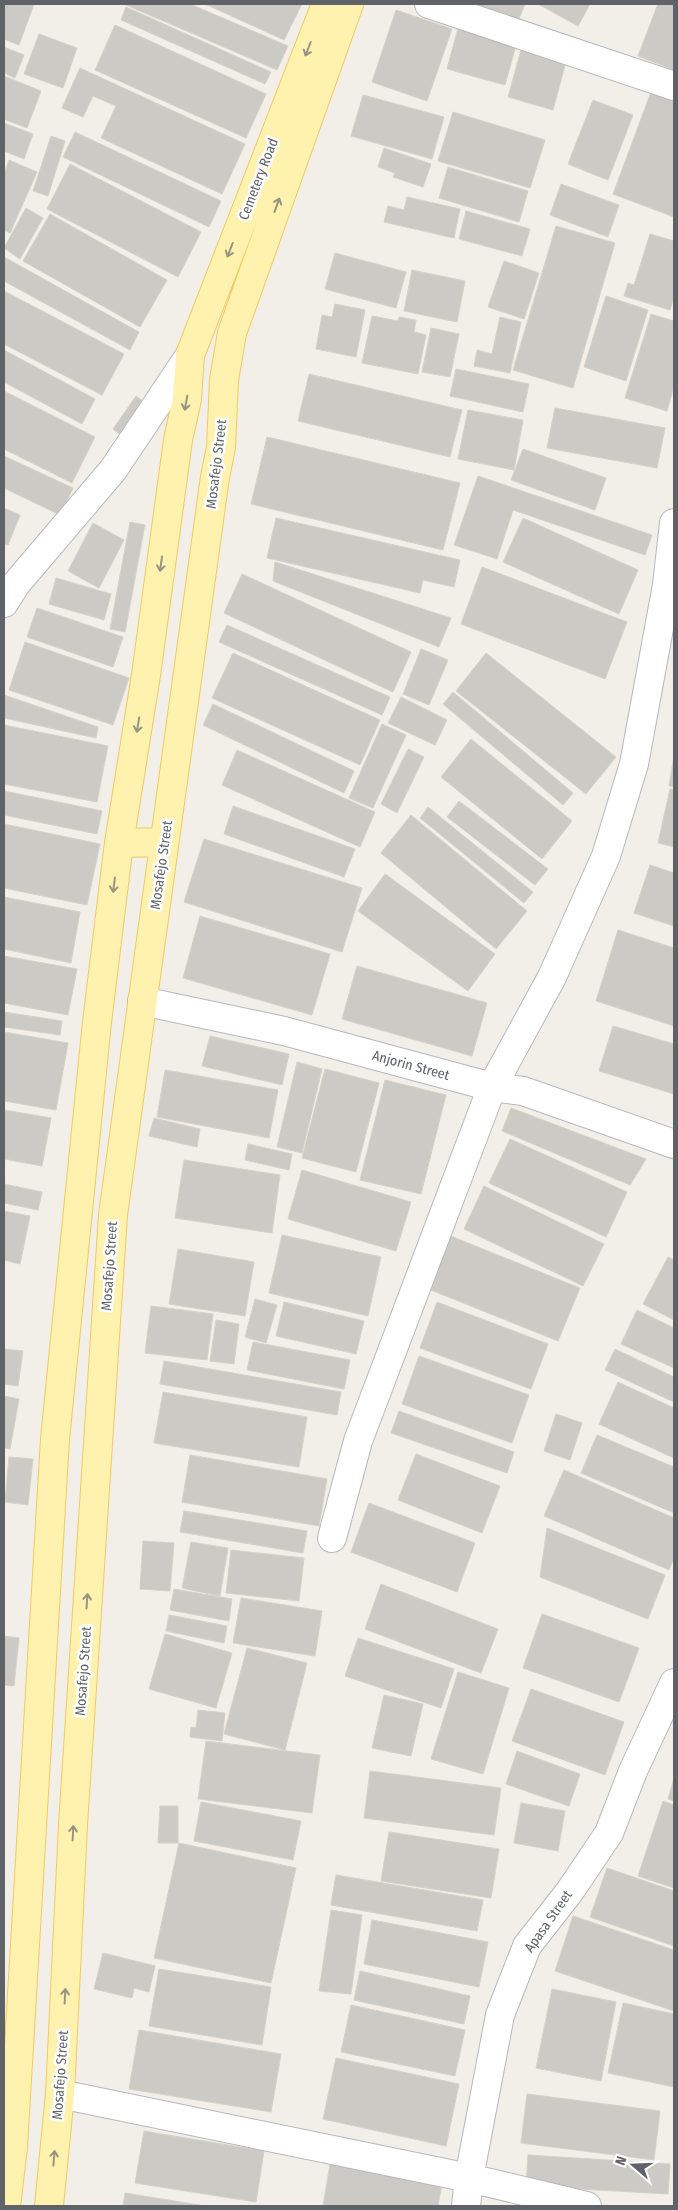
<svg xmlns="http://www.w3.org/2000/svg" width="678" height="2210" font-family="'Fira Sans Condensed',sans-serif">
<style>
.building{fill:#cccac5;stroke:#d6d1c6}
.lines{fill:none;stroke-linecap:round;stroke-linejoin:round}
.minor-casing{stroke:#b5b8bc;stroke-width:30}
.major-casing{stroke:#f2c960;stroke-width:30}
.minor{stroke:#fff;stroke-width:28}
.major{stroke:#fff2af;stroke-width:28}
.oneway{stroke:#979581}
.labels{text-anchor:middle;stroke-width:5;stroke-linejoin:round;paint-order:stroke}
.street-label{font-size:14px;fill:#5f6368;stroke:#fff}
</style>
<rect width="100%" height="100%" fill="#f1efe8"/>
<!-- building -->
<path class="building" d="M4,4H34L19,45L4,39Z
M124,4H190L288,46L277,70Z
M205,4H302L284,40Z
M476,4H525L518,21Z
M538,4H590L578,26Z
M658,4H674V70L638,56Z
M126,7L271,72L265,84L121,20Z
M396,10L452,29L427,101L372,82Z
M460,21L518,38L505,85L447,69Z
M115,25L266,94L246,138L95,70Z
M39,34L77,48L63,88L24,74Z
M522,46L567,58L553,110L508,97Z
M4,47L24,55L15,78L4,73Z
M80,68L245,144L222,194L101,138L116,106L93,96L83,117L62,108Z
M4,76L41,91L27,128L4,119Z
M651,92L674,101V217L613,194Z
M363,95L444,117L432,159L351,136Z
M593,100L633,115L608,180L568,164Z
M453,112L545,140L530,188L438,161Z
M4,123L33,134L24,159L4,151Z
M75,132L221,201L209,227L63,157Z
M51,136L65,141L48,196L33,191Z
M384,148L431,164L423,187L393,177L395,173L378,167Z
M9,160L37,172L10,233L4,230V174Z
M70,164L201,232L178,277L47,209Z
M448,167L528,191L519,222L439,198Z
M561,184L619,205L608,237L550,215Z
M407,197L460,209L454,238L384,222L388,206L404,210Z
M26,208L43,218L20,259L4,248Z
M466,211L530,229L522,256L459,239Z
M50,214L167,280L140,327L23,261Z
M556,226L615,243L573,388L513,370Z
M650,234L674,241V296L670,310L624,296L628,283L634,285Z
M335,253L406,272L396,308L325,289Z
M4,257L139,332L130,350L4,281Z
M504,261L539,273L524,319L488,307Z
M412,270L465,281L457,322L404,311Z
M4,291L124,354L102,395L4,344Z
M606,296L648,310L626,381L584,367Z
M335,304L365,310L356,357L316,349L322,315L332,317Z
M651,314L674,321V386L667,411L625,398Z
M372,316L398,321L399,317L416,320L414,332L426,335L418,374L362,363Z
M500,317L521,322L510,373L474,366L477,350L492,354Z
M431,328L459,334L450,377L422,372Z
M4,350L95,399L82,424L4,382Z
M456,369L529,384L523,412L450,396Z
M309,374L462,410L450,457L298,421Z
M4,391L95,437L72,483L4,449Z
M136,396L151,407L127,440L113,429Z
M555,408L665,428L657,468L547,448Z
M468,410L523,420L514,470L458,459Z
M267,437L460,483L443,550L251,504Z
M523,449L606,478L595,510L511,480Z
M4,456L73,488L60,515L4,488Z
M478,476L652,535L645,555L513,510L497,559L454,545Z
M4,508L20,515L8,545L4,544Z
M276,518L460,560L454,587L423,580L420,593L267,558Z
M523,518L638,570L619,614L503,562Z
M130,522L145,525L125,632L110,629Z
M93,523L124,540L99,588L68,571Z
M275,562L451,618L439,647L273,581Z
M482,567L627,622L605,679L461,624Z
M242,574L411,652L393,692L224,613Z
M56,578L111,594L104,620L49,604Z
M37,608L123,637L113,667L27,637Z
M227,625L390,697L382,715L219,642Z
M25,642L129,678L113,725L9,690Z
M421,649L448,660L429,705L403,694Z
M233,653L380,720L360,765L212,698Z
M486,653L616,757L586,794L456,691Z
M453,692L573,793L563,805L443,704Z
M4,695L98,727L96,738L4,718Z
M401,697L447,720L435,745L388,723Z
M213,704L354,771L344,793L203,725Z
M382,724L406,735L373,808L349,798Z
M4,725L108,746L97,802L4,784Z
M471,739L572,821L542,859L441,777Z
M408,749L424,757L397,813L381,804Z
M237,750L375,812L360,847L222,785Z
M674,756V787L669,786Z
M670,789L674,790V847L658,843Z
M4,791L102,811L97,834L4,815Z
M459,801L548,869L535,885L447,817Z
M233,806L355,849L344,877L224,834Z
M428,807L533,892L524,903L420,818Z
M411,815L527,911L496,949L381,853Z
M4,824L100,844L87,905L4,888Z
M204,839L362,888L342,952L184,902Z
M650,865L674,873V926L634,913Z
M385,874L495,954L468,991L358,911Z
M4,897L80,912L71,963L4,949Z
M200,916L330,954L312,1015L183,978Z
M618,930L674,948V1026L596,1001Z
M4,956L77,969L68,1015L4,1003Z
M357,966L487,1003L472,1056L342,1019Z
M4,1012L62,1021L60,1035L4,1027Z
M613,1026L674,1044V1094L599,1071Z
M4,1032L68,1043L56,1110L4,1101Z
M210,1036L289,1054L282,1085L202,1066Z
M297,1062L322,1069L302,1153L277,1147Z
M325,1069L379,1083L356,1172L302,1158Z
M165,1070L278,1090L269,1138L157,1117Z
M385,1080L446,1095L421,1194L360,1180Z
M511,1108L646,1159L630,1185L502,1131Z
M4,1110L51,1118L42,1166L4,1159Z
M154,1118L200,1129L197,1147L149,1136Z
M510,1139L627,1192L606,1237L489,1183Z
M248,1144L292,1154L289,1170L245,1160Z
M184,1160L280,1175L272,1233L175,1218Z
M302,1170L411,1202L396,1251L288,1219Z
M4,1184L42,1192L38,1210L4,1203Z
M484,1186L604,1244L583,1286L464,1229Z
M4,1211L30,1216L20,1264L4,1260Z
M282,1235L381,1257L368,1316L269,1293Z
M448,1235L580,1288L558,1341L426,1288Z
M178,1249L254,1262L245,1316L169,1304Z
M668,1257L674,1260V1320L643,1304Z
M255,1299L277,1305L266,1343L245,1337Z
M284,1302L364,1321L356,1354L276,1336Z
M437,1302L548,1344L531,1389L420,1348Z
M151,1306L213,1314L207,1360L145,1353Z
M637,1310L674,1328V1368L621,1344Z
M216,1320L239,1324L234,1364L210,1361Z
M253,1342L350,1360L344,1389L247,1370Z
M4,1349L23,1351L18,1386L4,1384Z
M615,1349L674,1377V1402L605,1370Z
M419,1356L529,1395L512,1443L402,1404Z
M164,1361L341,1392L337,1415L160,1384Z
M618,1382L674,1408V1458L599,1424Z
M163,1392L307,1417L299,1467L154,1443Z
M4,1396L19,1399L10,1449L4,1448Z
M399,1411L514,1452L507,1473L391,1433Z
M556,1414L582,1423L570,1460L544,1451Z
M597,1435L674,1467V1513L581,1473Z
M416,1454L500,1486L482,1533L398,1500Z
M190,1455L327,1479L319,1526L182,1502Z
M9,1457L33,1459L28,1505L5,1502Z
M564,1470L674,1518V1557L669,1570L544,1516Z
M369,1503L475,1543L457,1592L351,1552Z
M184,1511L307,1531L303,1553L180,1532Z
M547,1528L665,1575L648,1619L540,1577Z
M143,1541L174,1543L170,1591L140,1589Z
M191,1542L228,1548L220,1596L182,1588Z
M231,1550L304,1558L299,1601L226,1593Z
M381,1584L498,1629L481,1673L365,1629Z
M174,1589L232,1599L229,1621L170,1610Z
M241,1598L322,1611L315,1656L233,1643Z
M542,1614L639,1648L619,1702L523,1668Z
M169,1615L227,1626L224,1643L166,1631Z
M165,1634L232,1653L216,1708L149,1689Z
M4,1636L19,1638L14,1686L4,1685Z
M358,1638L454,1669L441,1708L345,1676Z
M247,1648L307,1663L285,1750L224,1734Z
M458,1672L509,1688L483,1774L431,1759Z
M531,1689L624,1722L605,1775L512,1741Z
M384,1695L423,1704L411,1756L372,1748Z
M198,1710L225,1713L222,1741L190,1737L191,1727L196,1728Z
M206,1741L320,1755L312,1813L198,1799Z
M517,1751L580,1774L569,1806L506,1784Z
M370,1771L501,1788L494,1835L364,1818Z
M674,1778V1801L668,1799Z
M663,1801L674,1805V1888L638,1876Z
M201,1802L301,1821L293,1860L194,1841Z
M521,1803L565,1811L558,1851L514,1843Z
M160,1806H178V1843H158Z
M389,1832L499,1849L491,1898L381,1881Z
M179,1843L296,1868L271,1983L154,1958Z
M607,1868L674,1891V1946L590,1917Z
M336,1875L483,1900L477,1931L331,1905Z
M331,1910L362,1915L351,1994L319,1991Z
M573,1916L674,1950V2011L555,1971Z
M372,1920L488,1942L479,1987L364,1964Z
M103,1953L155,1966L149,1992L134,1988L132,1998L94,1989Z
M159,1969L271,1987L262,2045L149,2026Z
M360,1971L470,1996L464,2024L354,2000Z
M552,1989L616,2002L601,2081L536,2068Z
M623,2003L674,2014V2087L608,2073Z
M351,2005L465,2030L455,2076L341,2052Z
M139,2030L281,2054L271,2112L129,2089Z
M336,2058L459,2084L446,2146L323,2119Z
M527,2094L660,2111L654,2160L521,2143Z
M144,2131L264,2151L256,2202L135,2183Z
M528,2155L670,2164L668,2194L526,2186Z
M330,2164L442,2183L438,2206H323Z
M125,2193L205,2206H123Z"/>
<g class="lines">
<defs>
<path id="minor" d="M429,4L674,86
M4,603L16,584L113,470L190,355
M142,1001L284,1031L492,1087L523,1091L674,1144
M332,1538L358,1441L492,1087L552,977L606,856L634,764L667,585L674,523
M60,2094L469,2178L587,2206
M466,2206L469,2178L500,2015L527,1946L570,1891L609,1833L633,1771L674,1683"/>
<path id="major" d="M119,843L164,842
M6,2206L13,2147L55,1439L97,1022L119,843L146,675L178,440L187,399L190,355L326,4
M49,2206L60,2094L73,1825L113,1215L215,477L221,447L224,380L232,333L349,4"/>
</defs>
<!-- minor casing -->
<use href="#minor" class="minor-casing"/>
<!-- major casing -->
<use href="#major" class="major-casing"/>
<!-- minor -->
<use href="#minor" class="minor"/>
<!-- major -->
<use href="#major" class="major"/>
</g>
<!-- one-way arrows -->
<defs><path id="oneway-shaft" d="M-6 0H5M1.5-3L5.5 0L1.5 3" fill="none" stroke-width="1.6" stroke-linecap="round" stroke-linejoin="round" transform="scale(1.25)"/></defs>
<g class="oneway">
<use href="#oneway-shaft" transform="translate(308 49) rotate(111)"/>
<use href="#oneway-shaft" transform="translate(277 205) rotate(-70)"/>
<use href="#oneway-shaft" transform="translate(230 250) rotate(111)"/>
<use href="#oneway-shaft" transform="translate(186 403) rotate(100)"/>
<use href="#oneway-shaft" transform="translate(161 564) rotate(98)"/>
<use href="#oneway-shaft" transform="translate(138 725) rotate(99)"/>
<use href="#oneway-shaft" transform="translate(114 885) rotate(97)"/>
<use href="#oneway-shaft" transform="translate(87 1601) rotate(-86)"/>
<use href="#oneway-shaft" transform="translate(73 1833) rotate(-87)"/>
<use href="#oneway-shaft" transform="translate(65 1996) rotate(-87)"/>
<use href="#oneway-shaft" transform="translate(54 2158) rotate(-85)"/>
</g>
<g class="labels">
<!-- street labels -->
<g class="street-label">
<text transform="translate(258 179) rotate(-69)" y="5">Cemetery Road</text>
<text transform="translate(216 464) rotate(-83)" y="5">Mosafejo Street</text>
<text transform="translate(161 865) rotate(-82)" y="5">Mosafejo Street</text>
<text transform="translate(411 1065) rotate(15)" y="5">Anjorin Street</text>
<text transform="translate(109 1266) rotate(-86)" y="5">Mosafejo Street</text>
<text transform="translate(83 1671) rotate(-86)" y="5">Mosafejo Street</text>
<text transform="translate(548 1921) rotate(-55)" y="5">Apasa Street</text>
<text transform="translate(60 2075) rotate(-86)" y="5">Mosafejo Street</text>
</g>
</g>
<!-- border -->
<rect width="678" height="2210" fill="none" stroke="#5f6368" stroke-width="10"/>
<!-- north arrow -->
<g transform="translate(633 2165) rotate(289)" stroke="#ffffff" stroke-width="4" paint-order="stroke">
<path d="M0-4L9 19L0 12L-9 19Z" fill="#5f6368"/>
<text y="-8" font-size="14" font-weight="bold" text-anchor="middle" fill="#5f6368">N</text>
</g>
</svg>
